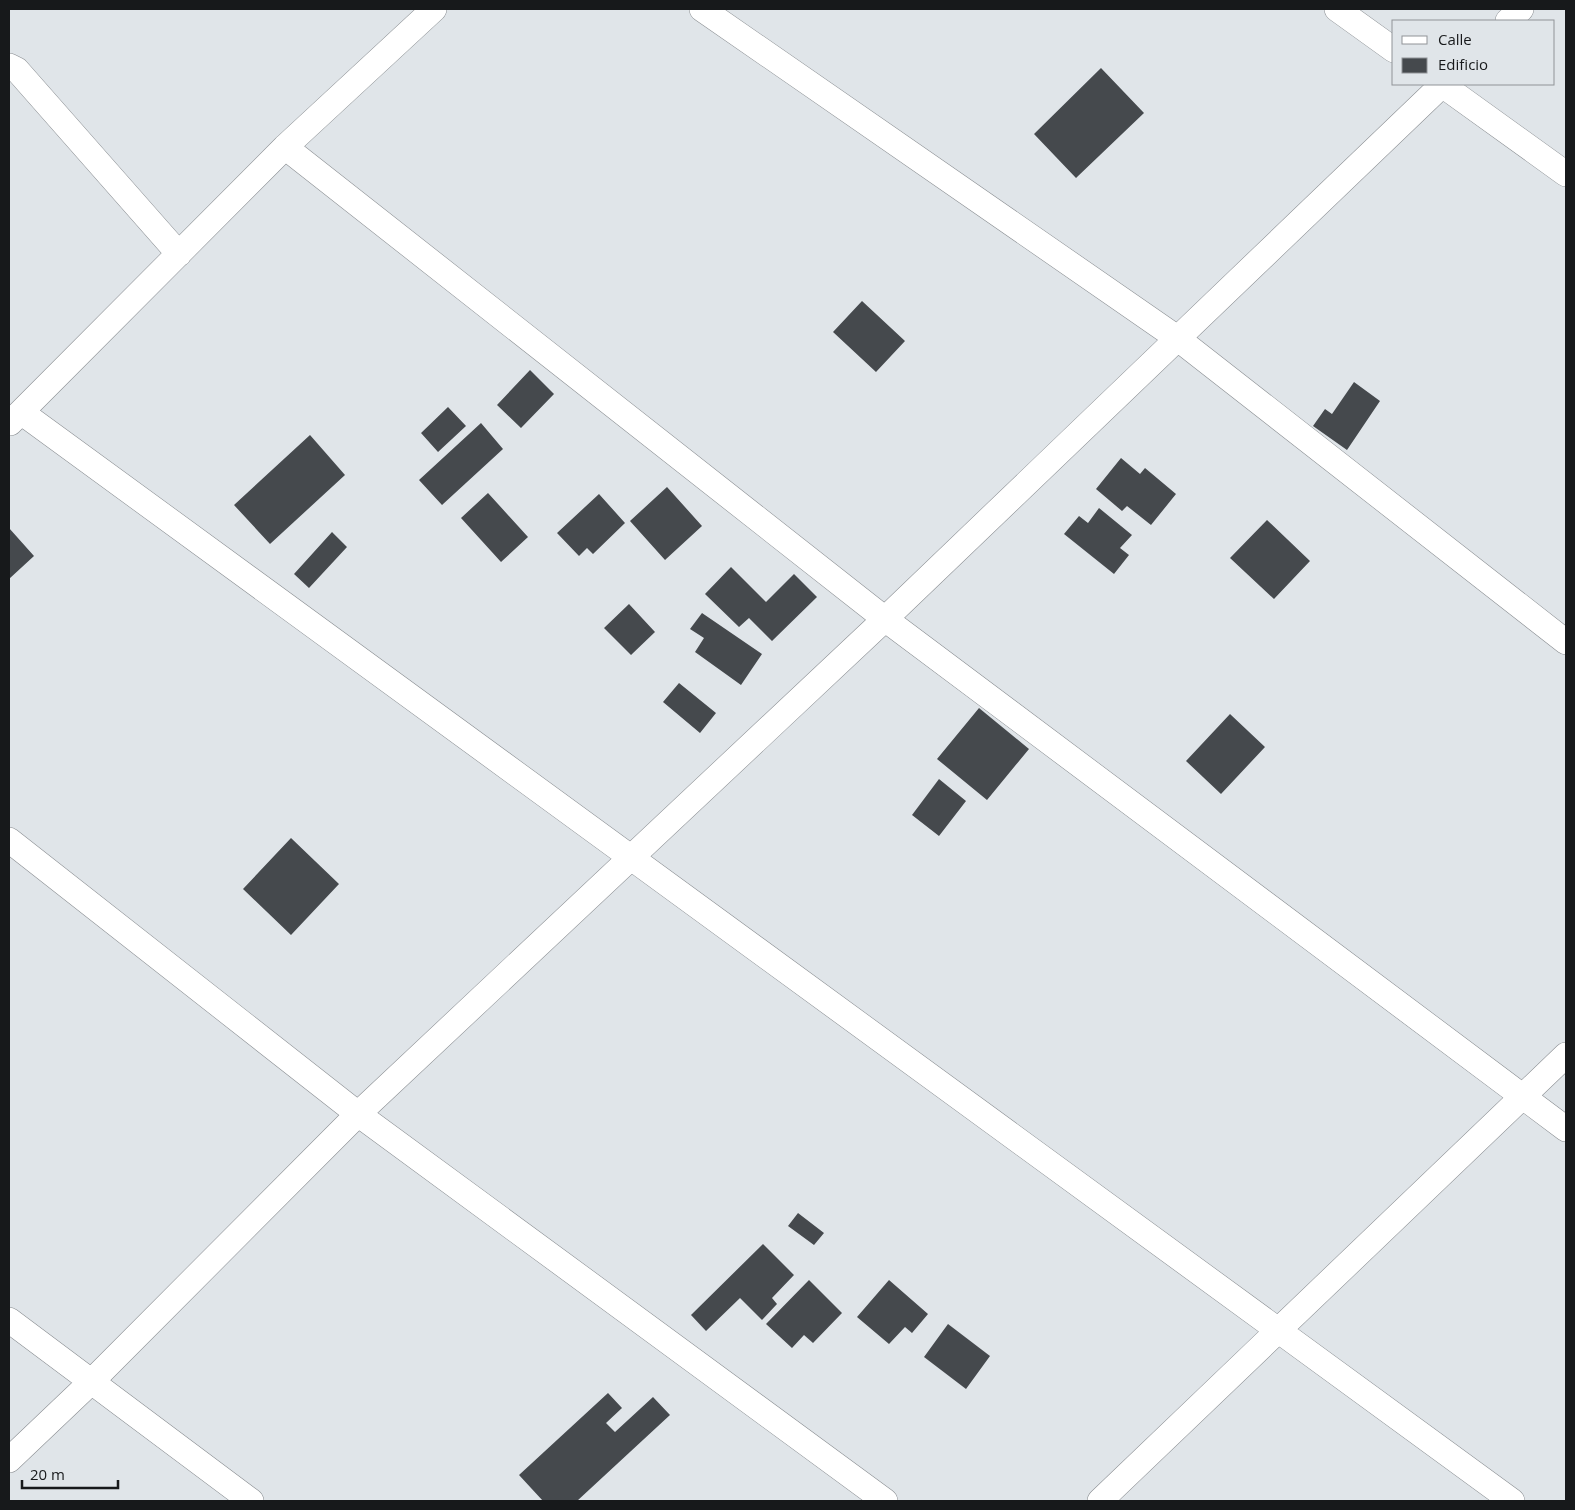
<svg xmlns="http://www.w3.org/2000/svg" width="1575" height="1510" font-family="'Open Sans',sans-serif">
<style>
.building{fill:#45494d}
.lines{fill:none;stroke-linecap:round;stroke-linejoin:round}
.minor-casing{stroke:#898d91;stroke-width:26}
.minor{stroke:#fff;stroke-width:25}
</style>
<rect width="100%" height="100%" fill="#e0e5e9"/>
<!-- building -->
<path class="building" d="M1101,68L1144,113L1076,178L1034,134Z
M862,301L905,341L876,372L833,332Z
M530,370L554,394L521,428L497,405Z
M1354,382L1380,401L1347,450L1313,426L1325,409L1332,414Z
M448,407L466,426L438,452L421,433Z
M481,423L503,449L442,505L419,480Z
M310,435L345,475L270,544L234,505Z
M1121,458L1140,474L1145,468L1176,494L1151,525L1127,506L1122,511L1096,489Z
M667,487L702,526L665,560L630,521Z
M488,493L528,537L501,562L461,518Z
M599,494L625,523L593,554L587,548L579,556L557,533Z
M1099,508L1132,535L1120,548L1129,555L1114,574L1064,534L1079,516L1088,523Z
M1267,520L1310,561L1274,599L1230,558Z
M9,528L34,556L9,579Z
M332,532L347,547L309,588L294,574Z
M731,567L766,602L794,574L817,597L772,641L749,618L739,627L705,594Z
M629,604L655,632L631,655L604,628Z
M702,613L762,654L741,685L695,652L704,638L690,629Z
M679,683L716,713L700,733L663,702Z
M979,708L1029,749L987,800L937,759Z
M1230,714L1265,747L1221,794L1186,761Z
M939,779L966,801L939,836L912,815Z
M291,838L339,884L291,935L243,889Z
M798,1213L824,1233L814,1245L788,1226Z
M763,1244L794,1275L772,1298L777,1304L762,1320L740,1298L706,1331L691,1315Z
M809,1280L842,1313L813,1343L804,1335L792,1348L766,1324Z
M889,1280L928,1314L912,1333L905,1327L889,1344L857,1317Z
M948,1324L990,1356L966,1389L924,1357Z
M608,1393L622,1408L606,1423L615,1432L653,1397L670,1415L577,1501H543L519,1475Z"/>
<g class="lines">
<defs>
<path id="minor" d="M702,9L1177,338L1566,642
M1337,9L1394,50
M1508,21L1521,9
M9,66L17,70L179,254
M1441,84L1566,174
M285,147L885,619L1566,1129
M21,412L1512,1501
M10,423L285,147L434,9
M9,840L358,1114L885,1501
M9,1320L251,1501
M9,1460L91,1382L358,1114L885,619L1443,84
M1100,1501L1566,1055"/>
</defs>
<!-- minor casing -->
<use href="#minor" class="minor-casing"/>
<!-- minor -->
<use href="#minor" class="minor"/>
</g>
<!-- border -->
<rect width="1575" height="1510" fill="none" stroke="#17191b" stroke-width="20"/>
<!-- legend -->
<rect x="1392" y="20" width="162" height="65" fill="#e0e5e9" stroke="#909397"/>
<rect x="1402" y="36" width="25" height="8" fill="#ffffff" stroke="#909397"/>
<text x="1438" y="45" font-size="15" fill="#17191b">Calle</text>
<rect x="1402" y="58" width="25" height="15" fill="#45494d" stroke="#909397"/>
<text x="1438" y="70" font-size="15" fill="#17191b">Edificio</text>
<!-- scale -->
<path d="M22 1480v8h96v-8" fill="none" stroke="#17191b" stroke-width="2.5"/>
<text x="30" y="1480" font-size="15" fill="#17191b" stroke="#e0e5e9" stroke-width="4" paint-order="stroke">20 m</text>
</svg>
